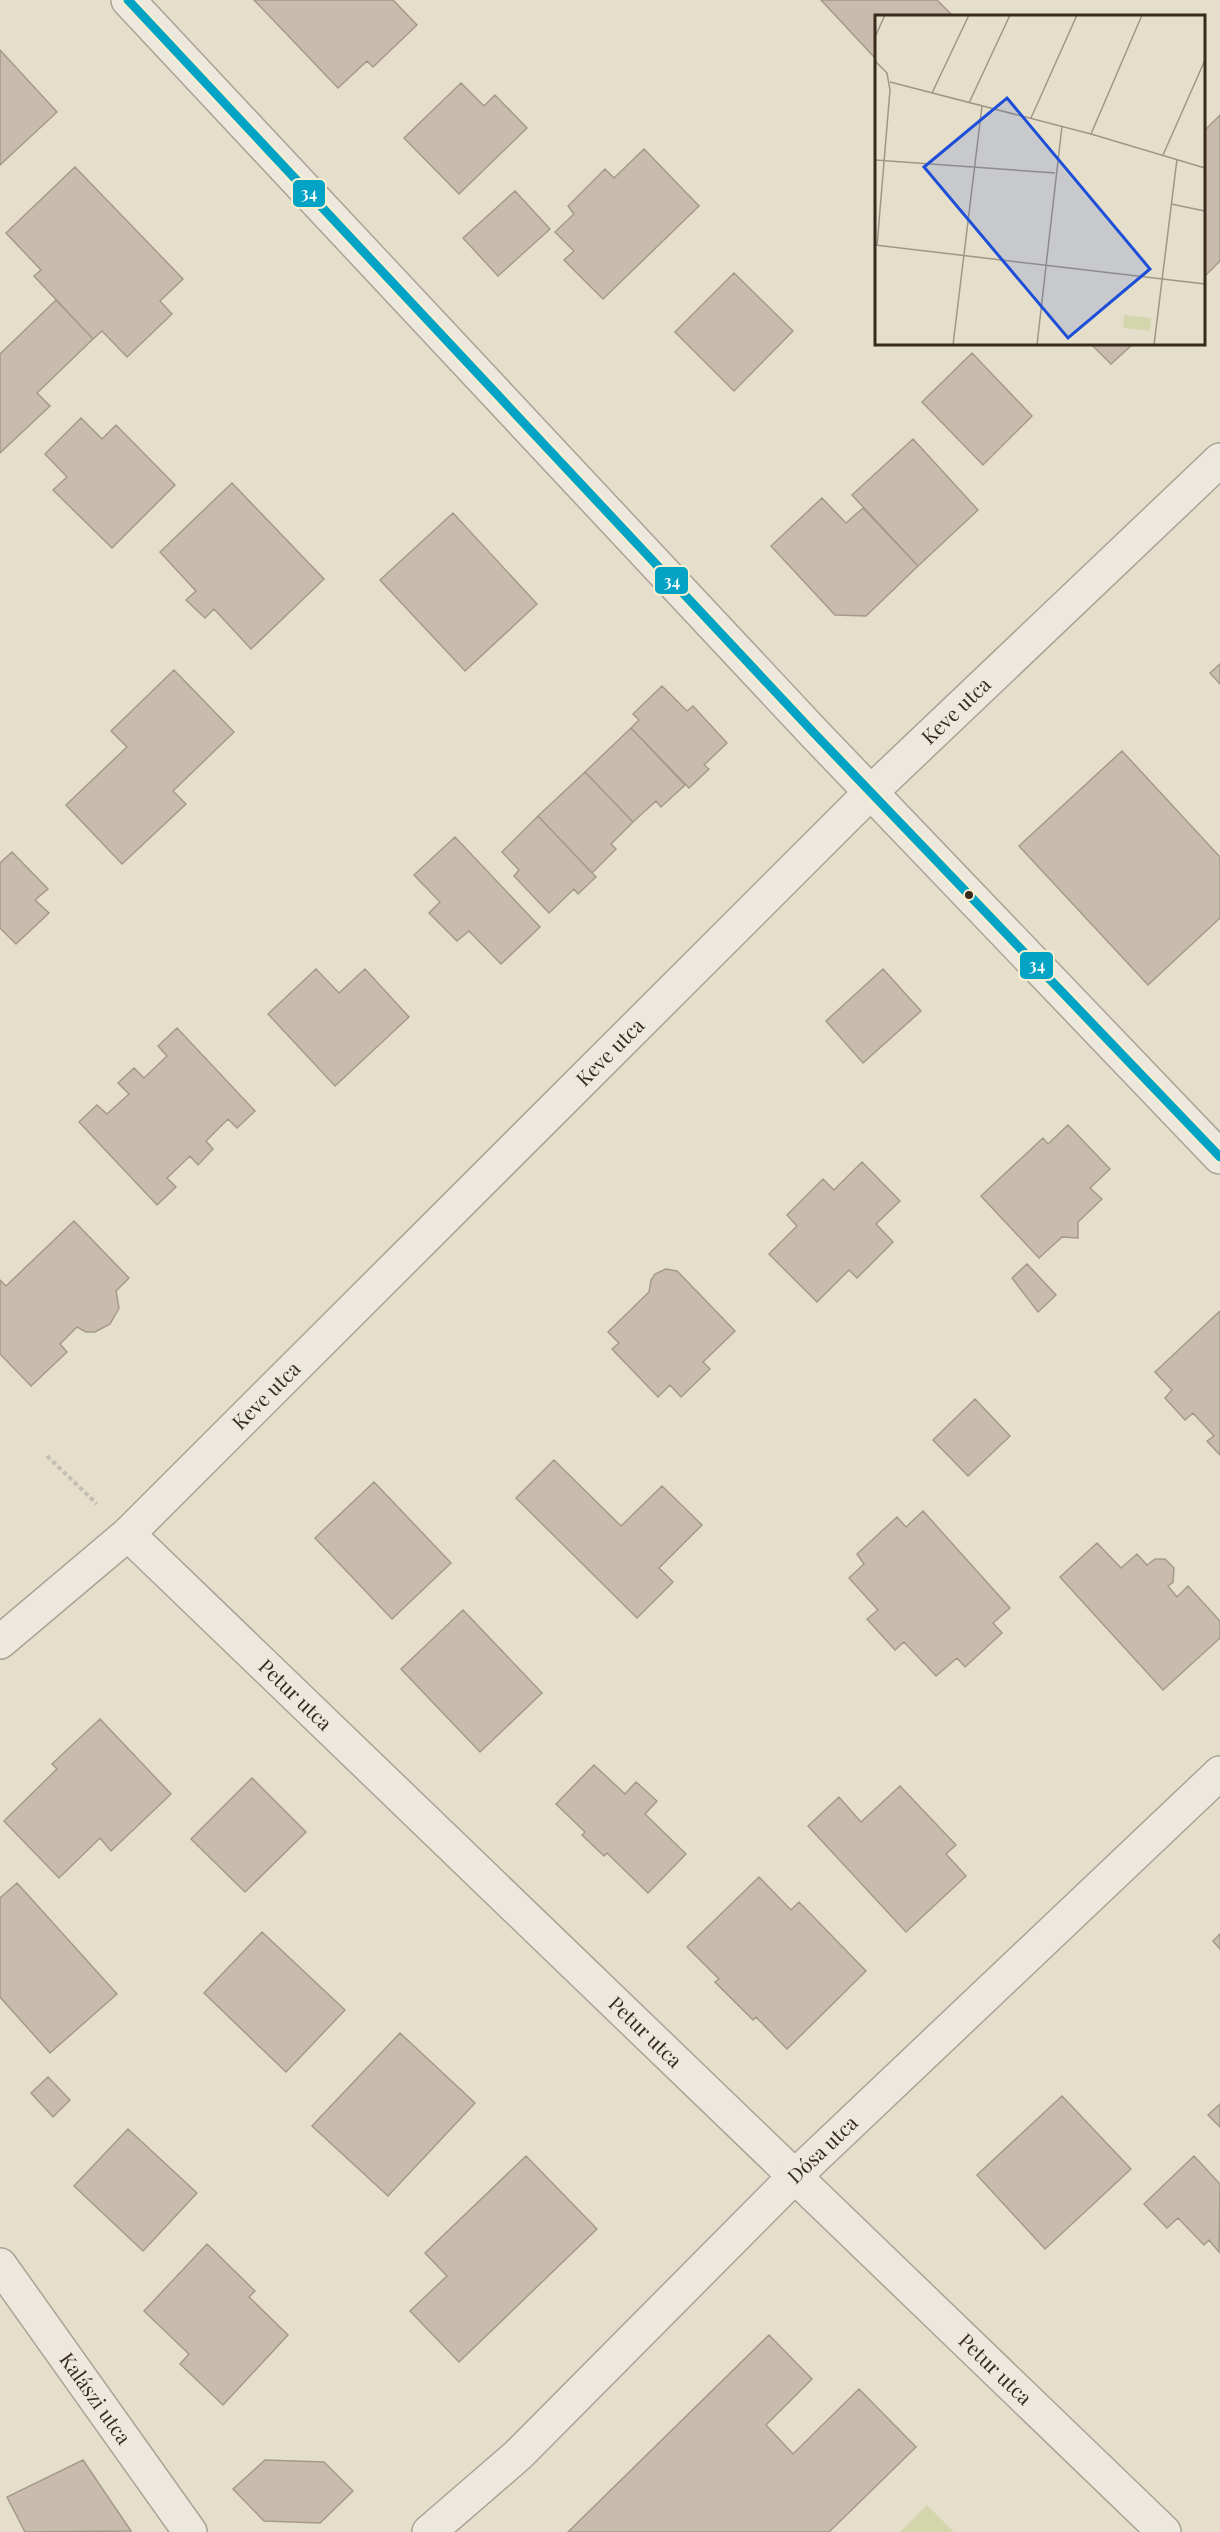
<svg xmlns="http://www.w3.org/2000/svg" width="1220" height="2532" font-family="'Playfair Display',serif">
<style>
.green{fill:#d3d5ac}
.building{fill:#c9bcac;stroke:#a59a8a;stroke-width:1.5}
.lines{fill:none;stroke-linecap:round;stroke-linejoin:round}
.minor-casing{stroke:#aaa395;stroke-width:36}
.path{stroke:#c5bfb3;stroke-width:4;stroke-dasharray:4.5 3;stroke-linecap:butt}
.minor{stroke:#ece8dd;stroke-width:33}
.bus-1-casing{stroke:#f7eed0;stroke-width:14}
.bus-1{stroke:#03a3c5;stroke-width:9}
.bus-dot{fill:#392b1c;stroke:#f7eed0;stroke-width:2}
.labels{text-anchor:middle;stroke-width:4.5;stroke-linejoin:round;paint-order:stroke}
.street-label{font-size:20px;fill:#392b1c;stroke:#f7eed0}
.inset-road{fill:none;stroke:#a09685;stroke-width:1.5}
.view{fill:#1d4ed8;fill-opacity:0.15;stroke:#1d4ed8;stroke-width:3}
.inset-edge{fill:none;stroke:#392b1c;stroke-width:3}
.line-badge{stroke:#f7eed0;stroke-width:2}
.badge-label{font-size:16px;text-anchor:middle;font-weight:bold;fill:#fff}
</style>
<rect width="100%" height="100%" fill="#e5decb"/>
<!-- green -->
<path class="green" d="M927,2505L954,2532H900Z"/>
<!-- building -->
<path class="building" d="M254,0H393L417,25L373,67L367,61L338,88Z
M821,0H937L953,16H876V59Z
M0,50L57,112L0,165Z
M461,83L484,106L495,95L527,128L459,194L404,138Z
M1220,115V261L1204,277V131Z
M644,149L699,206L603,299L564,260L574,251L555,232L574,214L568,206L605,169L614,178Z
M75,167L183,279L160,301L172,314L127,357L102,331L93,339L34,276L41,270L6,233Z
M515,191L550,229L498,276L463,238Z
M734,273L793,331L734,391L675,332Z
M56,300L93,339L37,393L50,406L0,453V354Z
M1091,344H1133L1111,364Z
M972,353L1032,416L983,465L922,402Z
M81,418L102,439L116,425L175,485L112,548L53,490L67,477L45,454Z
M913,439L978,510L918,566L852,495Z
M232,483L324,579L251,649L214,609L205,618L186,600L196,591L160,552Z
M822,498L846,523L863,508L918,566L866,616L835,615L771,546Z
M453,513L537,604L465,671L380,580Z
M1220,664V684L1210,673Z
M174,670L234,732L173,791L186,804L122,864L66,805L127,747L111,731Z
M662,686L687,711L693,706L727,743L704,765L709,769L689,788L631,728L639,720L633,714Z
M631,728L685,785L661,807L656,801L633,822L585,772Z
M1122,751L1220,857V918L1148,985L1019,846Z
M585,772L633,822L611,844L616,849L592,873L538,816Z
M538,816L596,877L578,894L574,889L549,913L514,876L519,870L502,852Z
M455,837L540,927L501,964L469,931L457,941L429,913L440,902L414,875Z
M12,852L48,889L35,900L49,913L16,944L0,928V863Z
M316,969L339,993L365,969L409,1017L335,1086L268,1014Z
M883,969L921,1011L863,1063L826,1021Z
M177,1028L255,1111L237,1128L228,1119L206,1141L213,1149L198,1165L190,1156L167,1178L176,1187L157,1205L79,1122L97,1105L107,1114L129,1094L118,1083L134,1068L144,1078L167,1056L158,1046Z
M1068,1125L1110,1169L1090,1188L1102,1199L1078,1222V1238L1062,1237L1039,1258L981,1196L1043,1138L1048,1144Z
M862,1162L900,1201L876,1224L893,1242L857,1278L849,1270L817,1302L769,1254L797,1226L787,1215L823,1179L834,1190Z
M74,1221L129,1278L116,1291L119,1308L110,1324L95,1332H86L77,1327L60,1344L67,1352L31,1386L0,1354V1280L6,1286Z
M1027,1264L1056,1295L1038,1312L1012,1278Z
M666,1269L677,1271L735,1331L703,1362L710,1369L681,1397L670,1385L658,1397L612,1349L619,1343L608,1332L649,1292L651,1280L655,1274Z
M1220,1311V1455L1207,1441L1214,1436L1193,1413L1185,1420L1165,1398L1172,1390L1155,1372Z
M975,1399L1010,1436L968,1476L933,1440Z
M554,1460L621,1526L662,1486L702,1525L659,1568L673,1582L637,1618L516,1498Z
M374,1482L451,1563L392,1619L315,1538Z
M923,1511L1010,1608L993,1623L1002,1633L965,1667L957,1658L936,1676L904,1642L895,1650L867,1619L878,1610L849,1578L864,1564L857,1554L897,1517L906,1527Z
M1097,1543L1121,1568L1137,1554L1147,1565L1155,1559H1165L1174,1568L1173,1582L1168,1586L1177,1597L1188,1586L1220,1621V1638L1163,1690L1060,1577Z
M463,1610L542,1693L480,1752L401,1669Z
M100,1719L171,1794L111,1851L100,1838L59,1878L4,1821L57,1769L52,1764Z
M594,1765L625,1794L636,1782L657,1801L645,1814L686,1854L648,1893L607,1853L604,1856L582,1835L585,1832L556,1804Z
M252,1778L306,1832L245,1892L191,1839Z
M900,1786L956,1845L946,1854L966,1876L906,1932L808,1826L839,1797L861,1822Z
M759,1877L791,1910L799,1902L866,1971L787,2049L756,2017L753,2020L715,1982L719,1979L687,1947Z
M17,1883L117,1994L50,2053L0,1997V1898Z
M262,1932L345,2010L286,2072L204,1993Z
M1220,1934V1949L1213,1941Z
M400,2033L475,2103L388,2196L312,2126Z
M48,2077L70,2100L53,2117L31,2093Z
M1062,2096L1131,2169L1045,2249L977,2175Z
M1220,2104V2127L1208,2115Z
M128,2129L197,2193L143,2251L74,2186Z
M526,2156L597,2229L459,2362L410,2311L447,2276L425,2253Z
M1194,2156L1220,2184L1219,2252L1209,2240L1204,2245L1178,2218L1167,2228L1144,2204Z
M207,2244L255,2291L249,2297L288,2335L223,2405L180,2364L189,2354L144,2311Z
M769,2335L812,2379L766,2425L793,2454L859,2389L916,2447L829,2532H568Z
M83,2460L131,2531L25,2532L7,2497Z
M265,2460L324,2462L353,2491L320,2523L264,2521L233,2489Z"/>
<g class="lines">
<defs>
<g id="minor">
<path d="M128,0L813,732L1220,1157"/>
<path id="s1" d="M128,1534L1164,2532"/>
<path id="s2" d="M0,1642L128,1534L871,792L1220,460"/>
<path id="s3" d="M0,2265L190,2532"/>
<path id="s4" d="M429,2532L518,2455L795,2176L1220,1773"/>
</g>
</defs>
<!-- minor casing -->
<use href="#minor" class="minor-casing"/>
<!-- path -->
<path class="path" d="M47,1456L97,1504"/>
<!-- minor -->
<use href="#minor" class="minor"/>
<defs>
<path id="bus-1" d="M128,0L813,732L1220,1157"/>
</defs>
<!-- bus-1 casing -->
<use href="#bus-1" class="bus-1-casing"/>
<!-- bus-1 -->
<use href="#bus-1" class="bus-1"/>
</g>
<!-- markers -->
<circle class="bus-dot" cx="969" cy="895" r="5"/>
<g class="labels">
<!-- street labels -->
<g class="street-label">
<text dy="7" stroke="none"><textPath href="#s2" startOffset="1335">Keve utca</textPath></text>
<text dy="7" stroke="none"><textPath href="#s2" startOffset="849">Keve utca</textPath></text>
<text dy="7" stroke="none"><textPath href="#s2" startOffset="363">Keve utca</textPath></text>
<text dy="7" stroke="none"><textPath href="#s1" startOffset="232">Petur utca</textPath></text>
<text dy="7" stroke="none"><textPath href="#s1" startOffset="718">Petur utca</textPath></text>
<text dy="7" stroke="none"><textPath href="#s4" startOffset="549">Dósa utca</textPath></text>
<text dy="7" stroke="none"><textPath href="#s1" startOffset="1204">Petur utca</textPath></text>
<text dy="7" stroke="none"><textPath href="#s3" startOffset="164">Kalászi utca</textPath></text>
</g>
</g>
<!-- overview -->
<g transform="translate(875 15)">
<rect width="330" height="330" fill="#e5decb"/>
<path d="M249,300L276,303L275,316L248,313Z" fill="#d3d5ac"/>
<path class="inset-road" d="M0,22L10,0M0,46L12,58L15,75L2,231M15,67L216,119L330,153M57,78L94,0M94,88L135,0M156,103L202,0M216,119L267,0M288,140L330,45M0,145L180,158M296,189L330,196M0,230L330,269M78,330L107,91M162,330L187,111M279,330L302,144"/>
<path class="view" d="M132,83L275,254L193,323L49,152Z"/>
<rect width="330" height="330" class="inset-edge"/>
</g>
<g class="line-badge">
<rect x="292" y="179" width="34" height="29" rx="6" fill="#03a3c5"/>
<rect x="654" y="566" width="35" height="29" rx="6" fill="#03a3c5"/>
<rect x="1019" y="951" width="35" height="29" rx="6" fill="#03a3c5"/>
</g>
<g class="badge-label">
<text x="309" y="199">34</text>
<text x="672" y="587">34</text>
<text x="1037" y="971">34</text>
</g>
</svg>
